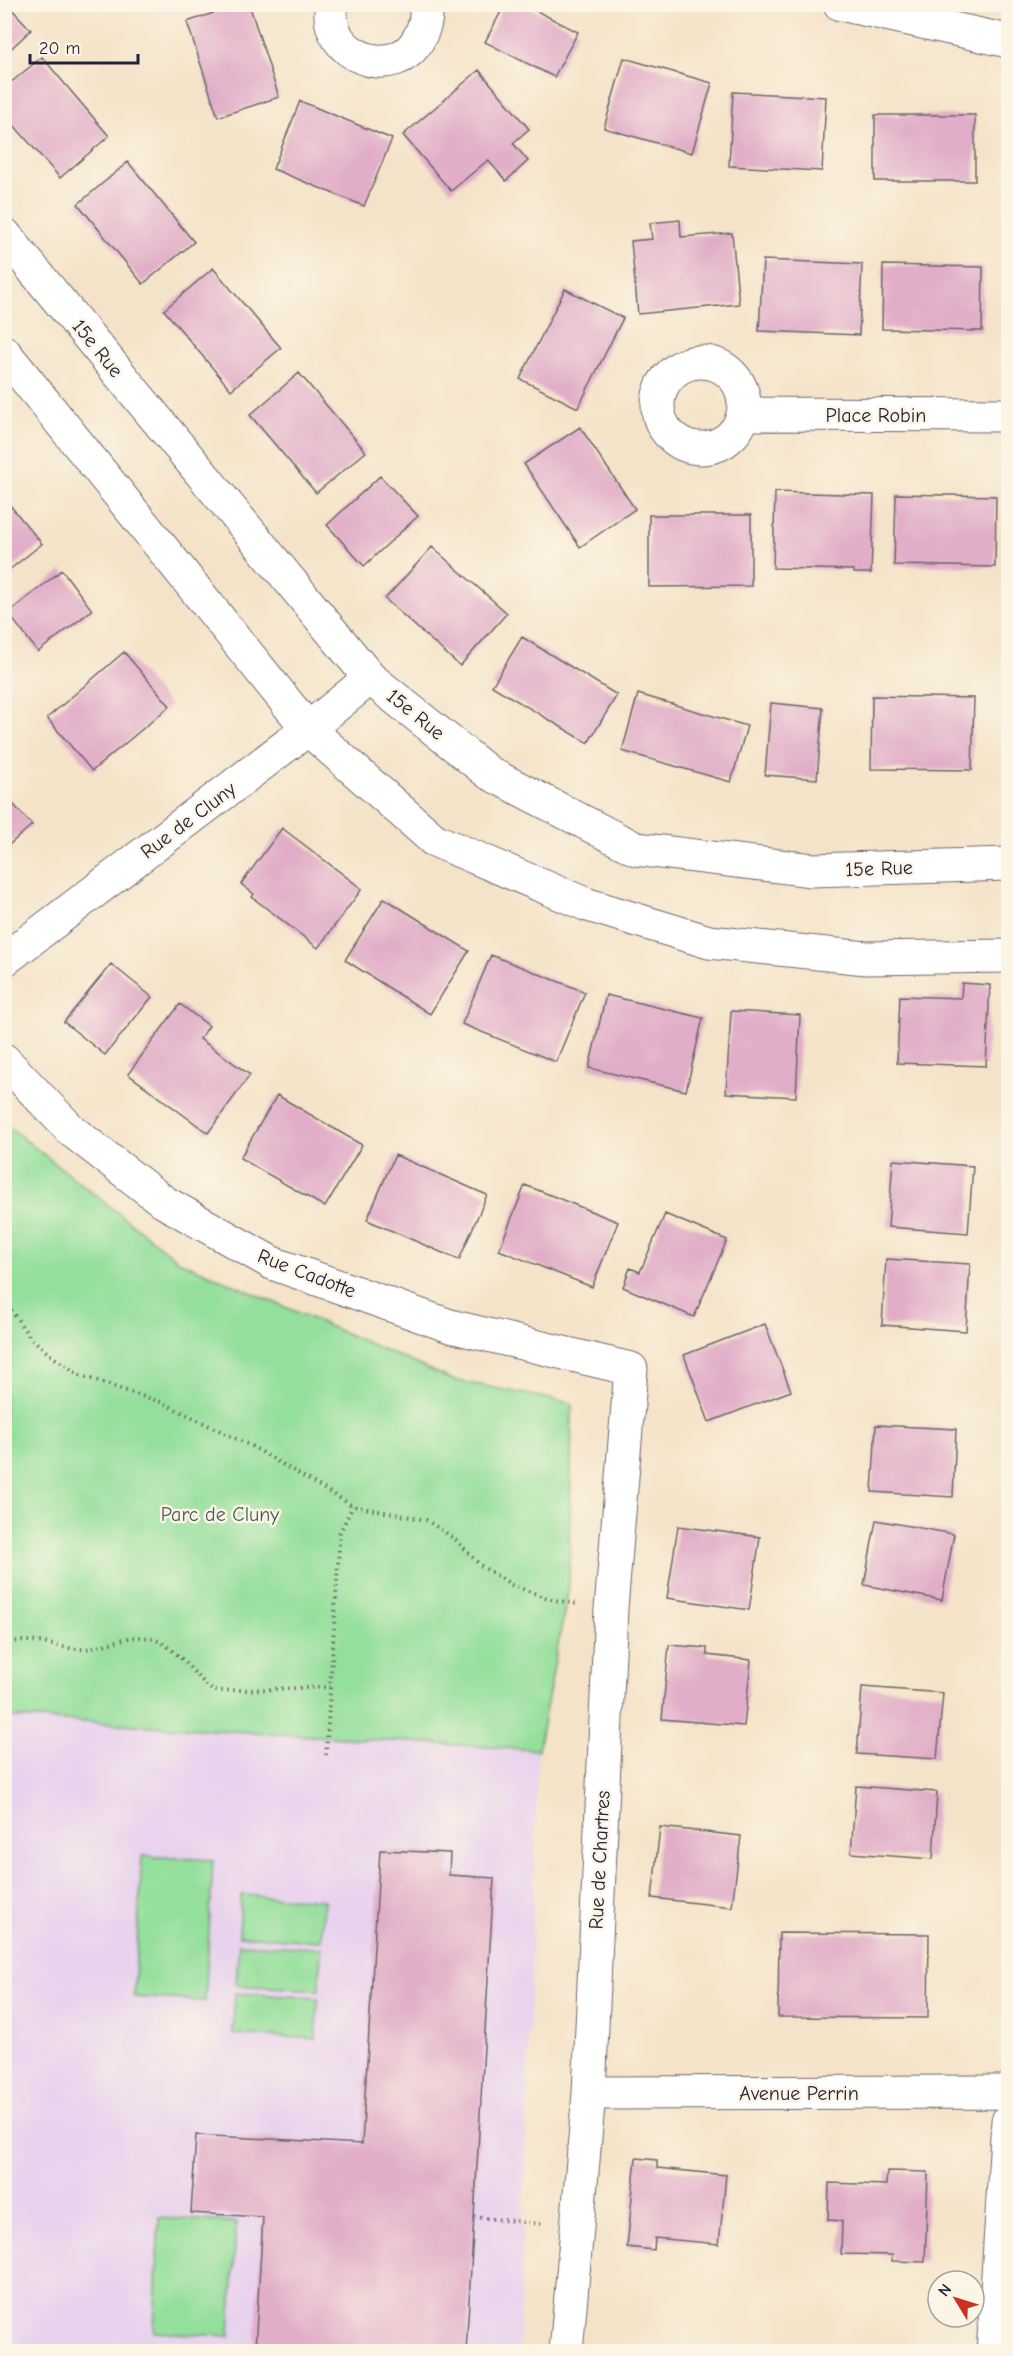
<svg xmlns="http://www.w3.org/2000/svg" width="1013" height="2356" font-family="'Comic Neue',sans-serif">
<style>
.built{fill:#e8d2ee}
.green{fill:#94df9b;stroke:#5b806b;stroke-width:1.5}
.building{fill:#e1adc8}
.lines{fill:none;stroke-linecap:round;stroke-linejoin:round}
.minor-casing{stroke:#6c666c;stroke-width:35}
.path{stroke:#6c666c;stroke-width:4;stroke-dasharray:1.5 4.5;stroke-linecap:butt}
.minor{stroke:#fff;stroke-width:33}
.labels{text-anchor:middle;stroke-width:5;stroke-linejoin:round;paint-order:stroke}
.street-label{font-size:20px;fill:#22223b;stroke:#fcf5e5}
.park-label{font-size:20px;fill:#445b58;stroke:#fcf5e5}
</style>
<rect width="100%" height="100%" fill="#fcf5e5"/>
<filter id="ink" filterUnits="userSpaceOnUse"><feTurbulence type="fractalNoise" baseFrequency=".0167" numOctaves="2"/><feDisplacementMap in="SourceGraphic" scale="12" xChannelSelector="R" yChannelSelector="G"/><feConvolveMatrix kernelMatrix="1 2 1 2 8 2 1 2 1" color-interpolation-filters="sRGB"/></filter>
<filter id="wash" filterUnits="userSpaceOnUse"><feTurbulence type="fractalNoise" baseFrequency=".008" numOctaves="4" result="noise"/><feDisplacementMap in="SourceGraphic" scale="24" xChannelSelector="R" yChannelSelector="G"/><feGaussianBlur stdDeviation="1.35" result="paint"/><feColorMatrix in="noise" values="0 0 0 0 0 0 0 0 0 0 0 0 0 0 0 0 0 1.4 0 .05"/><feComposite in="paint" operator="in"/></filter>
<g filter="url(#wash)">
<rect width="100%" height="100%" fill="#f4e3c8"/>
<!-- built -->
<path class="built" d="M4,1717L538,1750L519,2351H5Z"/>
<!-- green -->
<path class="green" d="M4,1123L179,1261L453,1380L572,1403L569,1587L538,1750L5,1717Z
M142,1856L213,1860L205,2001L134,1997Z
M241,1895L324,1900L321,1941L239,1936Z
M239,1944L321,1948L319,1990L236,1985Z
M235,1993L318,1998L316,2039L233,2034Z
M159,2218L236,2222L230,2336L154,2332Z"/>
<g id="blocks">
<!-- building -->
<path class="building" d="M4,4H7L31,30L4,55Z
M240,4H249L279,97L218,117L187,22Z
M505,4H523L578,32L554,77L485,42Z
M42,57L109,136L60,178L4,114V88Z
M624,58L712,83L692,153L604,128Z
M479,70L529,129L513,143L528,161L506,181L488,160L451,191L403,135Z
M733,92L826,97L822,171L729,166Z
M300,101L392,139L364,206L273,169Z
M875,115H975V181H875Z
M128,162L194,242L143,284L78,204Z
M680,220L681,237L732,233L739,304L638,314L631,241L652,239L650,223Z
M763,260L862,264L859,335L759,331Z
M883,265L983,267L982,331L882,329Z
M213,268L281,348L231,390L164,310Z
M565,289L623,318L578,408L520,379Z
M299,373L366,452L316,493L250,415Z
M580,427L635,509L580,547L524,464Z
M380,476L418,516L364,566L327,525Z
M775,492L874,495L871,573H854V570L773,568Z
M896,494L996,496L995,567L894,565Z
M4,498L42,544L4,574Z
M649,515H751V586L649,587Z
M432,547L507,613L460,666L385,599Z
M62,570L92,610L38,652L8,613Z
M522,637L617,695L588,743L492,686Z
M124,652L170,706L92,771L47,718Z
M638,694L747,726L731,782L622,751Z
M872,696L974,698L972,770L871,769Z
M771,703L823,708L817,779L765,775Z
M4,794L32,825L4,849Z
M282,828L362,889L318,948L252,897L254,894L241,884Z
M384,898L469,951L430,1014L345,960Z
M491,955L585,992L556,1062L462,1024Z
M111,964L152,997L105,1055L64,1022Z
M962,983L990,985L986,1066L897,1063L900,996L961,998Z
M606,995L703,1018L686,1091L589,1068Z
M180,1004L209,1026L200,1039L250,1075L208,1133L128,1074Z
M731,1011L800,1015L796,1097L726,1093Z
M277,1095L362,1145L325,1207L240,1158Z
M395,1155L487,1195L459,1260L367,1220Z
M893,1160L973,1166L968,1233L888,1227Z
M525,1185L618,1222L592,1287L499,1250Z
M665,1214L727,1240L694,1317L623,1287L630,1268L640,1272Z
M886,1259L970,1264L966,1331L882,1325Z
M765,1324L791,1391L709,1422L684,1355Z
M876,1425L956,1429L953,1497L872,1492Z
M876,1520L954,1534L942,1600L864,1585Z
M678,1526L760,1537L749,1610L667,1598Z
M669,1645L707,1648V1655L751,1660L744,1726L662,1719Z
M862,1687L943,1693L937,1759L857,1754Z
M856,1786L937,1792L933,1859L851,1853Z
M660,1827L741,1836L732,1907L652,1898Z
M380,1850L450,1853L449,1875L494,1878L466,2352H293L255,2349L263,2217L191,2213L196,2135L362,2144Z
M779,1933L929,1934L928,2018L778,2017Z
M636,2158L657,2160V2168L726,2175L719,2244L655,2238L654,2250L627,2247Z
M887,2171L928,2172L925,2262L892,2261V2255L841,2254L842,2221L828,2220L829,2183L886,2185Z"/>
</g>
</g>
<g filter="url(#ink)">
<use href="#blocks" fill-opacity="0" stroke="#6c666c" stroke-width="1.5"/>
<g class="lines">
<defs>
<path id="minor" d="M332,4C321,56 397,85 420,36C425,26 428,16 425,4
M840,4L1008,41
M4,234L370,678L489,773L636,849L812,870L1008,864
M4,352L308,729L434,840L585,904L709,942L866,958L1008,956
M658 405a43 43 0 1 1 86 0a43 43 0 1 1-86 0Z
M744,414L1008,415
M4,960L308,729L370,678
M4,1060L72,1131L164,1202L272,1263L450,1326L631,1369L611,1609L589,2093L566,2352
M589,2093L1008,2092
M993,2352L1008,2121"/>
</defs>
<!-- minor casing -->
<use href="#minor" class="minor-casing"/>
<!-- path -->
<path class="path" d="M4,1300L29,1336L49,1354L79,1375L163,1403L253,1447L353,1506L426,1520L455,1539L480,1565L512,1585L550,1599L577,1604
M4,1645C31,1634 55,1649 82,1649C109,1648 131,1629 158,1641C179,1651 195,1676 213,1691L330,1687
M326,1755L340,1532L353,1506
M474,2217L542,2224"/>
<!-- minor -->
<use href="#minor" class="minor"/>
</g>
</g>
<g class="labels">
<!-- street labels -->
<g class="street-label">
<text transform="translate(98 348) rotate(51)" y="7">15e Rue</text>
<text x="876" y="422">Place Robin</text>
<text transform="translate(416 714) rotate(39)" y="7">15e Rue</text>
<text transform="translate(188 820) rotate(-37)" y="7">Rue de Cluny</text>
<text transform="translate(879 868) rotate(-2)" y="7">15e Rue</text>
<text transform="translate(307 1273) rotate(21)" y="7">Rue Cadotte</text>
<text transform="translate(599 1860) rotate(-87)" y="7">Rue de Chartres</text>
<text x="799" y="2100">Avenue Perrin</text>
</g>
<!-- park labels -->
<g class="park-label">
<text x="220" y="1521">Parc de Cluny</text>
</g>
</g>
<!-- margin -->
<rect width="1013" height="2356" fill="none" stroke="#fcf5e5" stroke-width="24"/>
<!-- north arrow -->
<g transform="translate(956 2299) rotate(308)"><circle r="28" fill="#fcf5e5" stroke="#a5a1a1" stroke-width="1.5"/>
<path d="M0-4.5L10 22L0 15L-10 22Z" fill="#c8321e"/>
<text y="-9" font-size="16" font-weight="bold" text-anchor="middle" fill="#22223b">N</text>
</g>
<!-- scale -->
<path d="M30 54v9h108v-9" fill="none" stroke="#22223b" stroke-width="3"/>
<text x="39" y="54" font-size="18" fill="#22223b" stroke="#fcf5e5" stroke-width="4.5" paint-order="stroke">20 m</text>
</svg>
